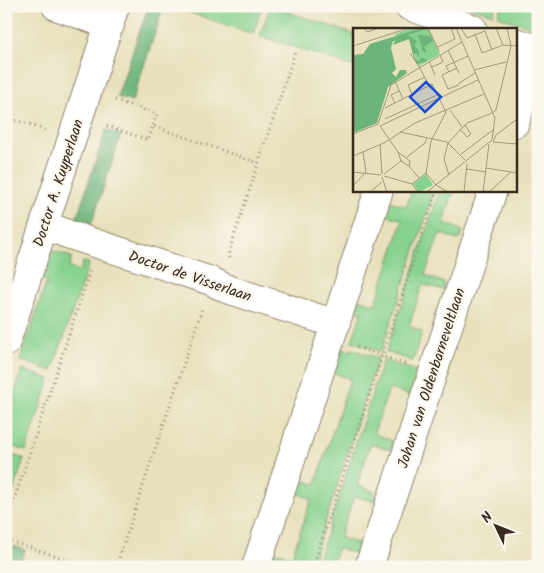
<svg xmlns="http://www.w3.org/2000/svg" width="544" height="573" font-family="Kalam,sans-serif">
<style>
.green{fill:#87d28f;stroke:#617e56}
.forest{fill:#6db47a;stroke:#546f4c}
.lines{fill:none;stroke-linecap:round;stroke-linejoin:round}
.minor-casing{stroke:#91856c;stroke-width:30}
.path{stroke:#91856c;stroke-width:3;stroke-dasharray:1 4;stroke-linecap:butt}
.minor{stroke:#fff;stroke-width:28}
.labels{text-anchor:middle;stroke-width:4.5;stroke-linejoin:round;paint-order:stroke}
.street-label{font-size:15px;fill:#3b2a1e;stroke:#fbf7ec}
.inset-road{fill:none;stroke:#a2977c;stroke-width:1}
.view{fill:#1d4ed8;fill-opacity:0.15;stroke:#1d4ed8;stroke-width:2.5}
.inset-edge{fill:none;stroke:#3b2a1e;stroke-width:2.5}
</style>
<rect width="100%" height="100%" fill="#fbf7ec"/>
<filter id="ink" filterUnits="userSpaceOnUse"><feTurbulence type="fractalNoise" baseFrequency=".02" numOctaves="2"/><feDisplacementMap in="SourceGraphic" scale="10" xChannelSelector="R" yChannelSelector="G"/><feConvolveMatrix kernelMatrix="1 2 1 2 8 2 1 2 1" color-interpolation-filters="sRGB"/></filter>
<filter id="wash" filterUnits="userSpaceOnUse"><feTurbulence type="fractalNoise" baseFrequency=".0096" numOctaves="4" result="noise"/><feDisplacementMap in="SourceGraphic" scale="20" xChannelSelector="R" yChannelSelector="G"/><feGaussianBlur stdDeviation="1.12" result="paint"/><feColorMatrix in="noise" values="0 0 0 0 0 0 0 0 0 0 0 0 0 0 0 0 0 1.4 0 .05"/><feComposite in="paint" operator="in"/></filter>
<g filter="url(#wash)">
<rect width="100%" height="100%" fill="#e7e0bb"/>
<!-- green -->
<path class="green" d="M171,6H262L253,34Z
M270,6L354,34V67L260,36Z
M467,6H495L493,14Z
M501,6H537L531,27L498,16Z
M412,190H435L381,352L352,341L362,312L353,309L357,299H358L374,304L376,303L402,222L401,219L385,215L389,201L406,206Z
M440,190H454L444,222L463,231L460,239L458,240L441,234L439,235L425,275L444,283V290L424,285L422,286L409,326L422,332L413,361L386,352Z
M50,250L72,257L69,268L80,271L83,262L89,263L52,371L20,360L47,281L40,278Z
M341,348L350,351L351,349L378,358L311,567H268L274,551L292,556L311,500L310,498L293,492L299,479L314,484L316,483L350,379L334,373Z
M383,360L417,371L409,395L389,389L374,432L375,434L393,441L391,450L372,444L370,445L357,485L375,492L376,494L375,501H373L354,496L340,536L341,538L359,544L357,554L338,548L330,567H316Z
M22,370L50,379L26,451L6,444V418Z
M6,453L24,459L6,512Z"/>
<!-- forest -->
<path class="forest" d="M148,7L162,12L132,102L117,97Z
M106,130L121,135L91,225L76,220Z
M6,544L25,550L19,567H6Z"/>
</g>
<g filter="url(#ink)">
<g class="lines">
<defs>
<path id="minor" d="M56,6L110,25
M409,6L473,29
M515,42L538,49
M515,123L538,49
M45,225L67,234L211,281L227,289L336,324
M6,342L115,6
M256,567L379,190
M369,567L493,190"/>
</defs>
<!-- minor casing -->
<use href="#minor" class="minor-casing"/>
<!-- path -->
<path class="path" d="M115,100L157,114L153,126
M6,117L46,130
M107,126L148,140L153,126L258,163
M229,258L228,255L295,52
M357,347L382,356L437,190
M6,524L90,271
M6,540L90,567
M116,567L202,309
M313,567L382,356L406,364"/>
<!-- minor -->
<use href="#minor" class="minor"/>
</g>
</g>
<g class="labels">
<!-- street labels -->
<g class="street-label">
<text transform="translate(58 183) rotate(-72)" y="5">Doctor A. Kuyperlaan</text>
<text transform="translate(190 276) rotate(19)" y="5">Doctor de Visserlaan</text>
<text transform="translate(431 378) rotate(-72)" y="5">Johan van Oldenbarneveltlaan</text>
</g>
</g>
<!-- overview -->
<g transform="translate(353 28)">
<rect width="164" height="164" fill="#e7e0bb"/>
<path d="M58,0H75L87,26L66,38L56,10L41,7L22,14ZM73,146L80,157L66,164L60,156Z" fill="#87d28f"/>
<path d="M69,0H73L75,4L73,1L55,7L64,13L62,17L59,15L66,23V30L64,25L61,26L63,31L67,34V30H71L74,33L64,36L60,27L56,11L40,17L42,13H40L38,20L43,41L39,45L43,49L47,42H53L54,45L35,59L24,95L0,105V27L10,26L17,16ZM65,7L78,8L80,13L71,19L74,24H70Z" fill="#6db47a"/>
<path class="inset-road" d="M11,0L14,4L25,0M75,0L86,23M108,0L114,10L132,3L139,22M143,0L150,17M122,6L129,25L150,17L164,18M0,18L56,0M85,19L102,11L98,0M95,22L106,45M57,25L66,39M76,33L82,47M66,38L76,58M79,39L90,34L87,27M104,40L89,47L95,61L106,57M121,42L153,34M96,44L93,38L115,28M42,53L50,71M105,56L122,45M59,66L55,57L72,49M42,75L38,67L46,63M32,80L79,56L93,84M97,82L109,99M139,85L143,82L158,18L154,0M32,91L84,67M164,91L143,107L140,114L164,116M25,96L38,57L109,14M27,98L125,52M27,98L45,124L57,133L56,138L66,150M107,101L114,109L118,106L112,97M47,104L94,114L112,132M0,106L25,96M27,117L29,146M45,124L48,133L56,138M108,126L140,102M0,128L31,115L62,95L131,66M54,129L72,115L74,110M133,140L164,145M114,141L133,144M0,144L28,147M73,145L78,113L93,84M31,146L48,133M96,147L91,131L95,115L114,95L139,85M31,148L59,156M29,149L34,164M0,158L13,144L10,124M17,164L29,154M65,164L59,156L73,145L83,157L95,164M74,164L139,112L142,90L103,0M111,164L114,136M130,164L136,116M136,164L158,144"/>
<path class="view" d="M73,54L88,69L72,84L57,69Z"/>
<rect width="164" height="164" class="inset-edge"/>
</g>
<!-- margin -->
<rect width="544" height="573" fill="none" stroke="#fbf7ec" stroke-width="25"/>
<!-- north arrow -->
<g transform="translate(496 526) rotate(313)" stroke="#fbf7ec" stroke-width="4" paint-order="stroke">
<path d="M0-4L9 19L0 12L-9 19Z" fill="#3b2a1e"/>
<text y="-8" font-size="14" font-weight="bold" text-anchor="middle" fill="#3b2a1e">N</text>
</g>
</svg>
